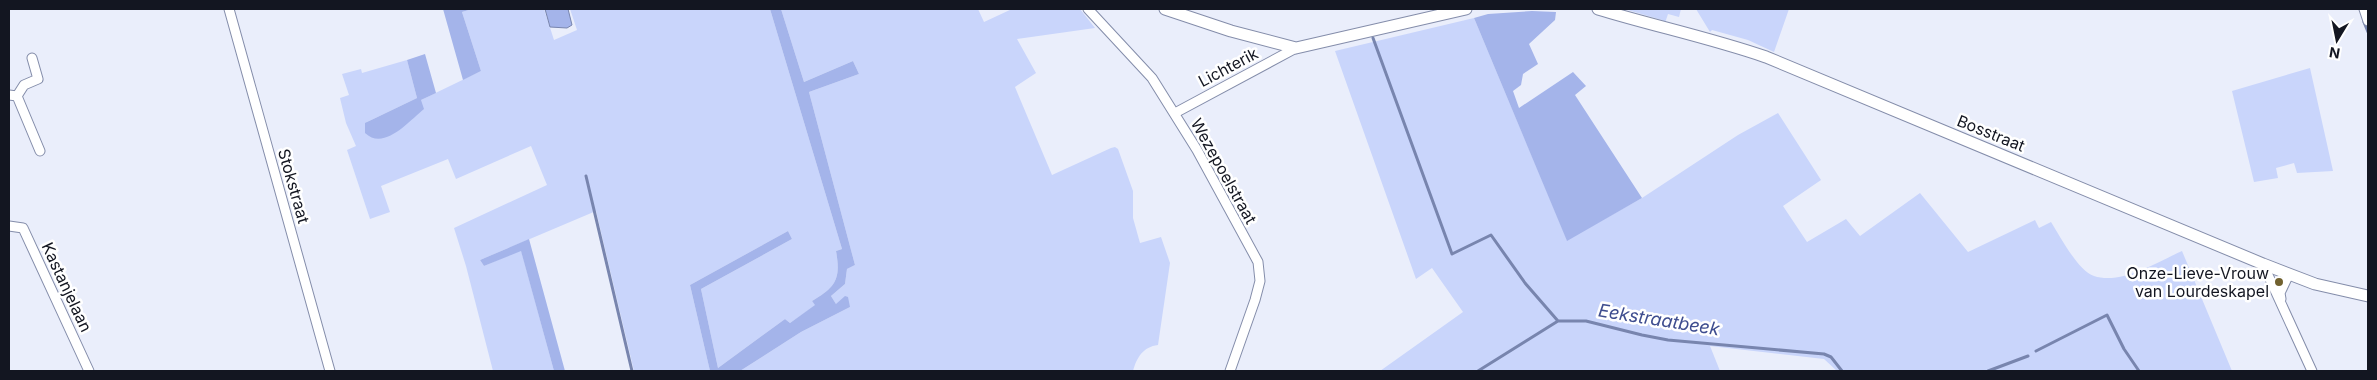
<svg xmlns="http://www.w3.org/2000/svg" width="2377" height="380" font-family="Inter,sans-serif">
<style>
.green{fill:#c9d5fb}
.forest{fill:#a4b4ea}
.water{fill:#a4b4ea;stroke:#7885ae}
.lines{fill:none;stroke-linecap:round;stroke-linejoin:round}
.stream{stroke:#7885ae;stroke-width:3}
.minor-casing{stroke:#848daa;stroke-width:11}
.tertiary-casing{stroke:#848daa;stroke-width:13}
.minor{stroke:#fff;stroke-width:9}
.tertiary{stroke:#fff;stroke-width:11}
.poi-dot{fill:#71612f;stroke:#fff;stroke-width:2}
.labels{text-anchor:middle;stroke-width:5;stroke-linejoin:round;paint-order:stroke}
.street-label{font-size:16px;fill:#131621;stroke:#fff}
.poi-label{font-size:16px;fill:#131621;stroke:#fff;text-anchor:end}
.water-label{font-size:18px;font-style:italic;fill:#3e4d8f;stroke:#fff}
</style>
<rect width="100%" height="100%" fill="#eaeefb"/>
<!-- green -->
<path class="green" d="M472,9H544L554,40L577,30L570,9H770L842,249L836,251C841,279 836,287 812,301L816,305L790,323L785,319L718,368L701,289L792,239L788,231L690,285L710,371H634L596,211L480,260L484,266L521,250L554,371H493L466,266L454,228L547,185L531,146L456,179L448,159L381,186L390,212L370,219L347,150L356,146L346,123L340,98L349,95L342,74L361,69L362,73L407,60L417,98L365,123L421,100L481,71L462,12Z
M781,9H978L984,22L1012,9H1080L1095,28L1017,39L1036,73L1015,87L1052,175L1111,148L1115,147L1118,149L1133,191V218L1140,243L1161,237L1170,263L1158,345C1143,347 1137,357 1133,371H740L801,332L850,307L836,304L831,296L845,284L847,269L855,265L809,92L859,74L853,61L804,82Z
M1624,9H1681L1679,17L1668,14L1665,23L1662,20Z
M1696,9H1789L1774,52L1748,40L1712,30L1710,32Z
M1474,18L1567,240L1642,198L1738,135L1778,113L1821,180L1783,206L1807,242L1846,219L1860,236L1920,193L1968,252L2035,220L2039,228L2051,222C2060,236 2078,271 2094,276C2121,285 2158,262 2182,251L2232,371H1837L1824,359L1710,346L1720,371H1380L1463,312L1432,268L1416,279L1335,51Z
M2310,68L2333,171L2297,173L2294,163L2276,168L2278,178L2254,182L2232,91Z"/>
<!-- forest -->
<path class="forest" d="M443,9H472L462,12L481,71L463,80Z
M770,9H781L804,82L853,61L859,74L809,92L855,265L847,269L845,284L831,296L836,304L845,296L848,297L850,307L801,332L740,371H710L690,285L788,231L792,239L701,289L718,368L785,319L790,323L815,305L812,301C836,287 841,279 836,251L842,249Z
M1532,11L1556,12L1555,20L1529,44L1538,64L1523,74L1521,85L1513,91L1519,108L1573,72L1586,86L1575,95L1642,198L1567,241L1474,18L1488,14Z
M425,54L436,93L421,100L424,109C408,122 384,151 365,133V123L417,98L407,60Z
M529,239L565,371H554L521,251L484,266L480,260Z"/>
<!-- water -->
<path class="water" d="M545,9H568L572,25L567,28L550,27Z"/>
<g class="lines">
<!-- stream -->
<path class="stream" d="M2364,22L2368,32
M1373,38L1452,254L1491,235L1525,283L1558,321
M586,176L632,371
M2036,351L2107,315L2124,349L2139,371
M1478,371L1558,321H1586L1642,335L1668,340L1824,354L1831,357L1842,371
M1988,371L2028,356"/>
<defs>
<path id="minor" d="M229,9L330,371
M1088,9L1152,78L1197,150L1258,262L1260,281L1255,300L1230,371
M2364,9L2368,21
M9,95L17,96L24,85L38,79L32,58
M17,96L40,151
M1175,113L1296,48
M9,226L23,228L89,371
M2263,264L2312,371
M2281,299L2280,293L2289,274"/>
<path id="tertiary" d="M1165,9L1231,31L1296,48L1466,9
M1598,9C1654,26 1711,38 1766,57L2263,264L2315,284L2368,296"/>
</defs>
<!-- minor casing -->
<use href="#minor" class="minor-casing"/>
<!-- tertiary casing -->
<use href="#tertiary" class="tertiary-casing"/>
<!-- minor -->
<use href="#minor" class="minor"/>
<!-- tertiary -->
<use href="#tertiary" class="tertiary"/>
</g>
<!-- markers -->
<circle class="poi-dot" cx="2279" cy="282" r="5"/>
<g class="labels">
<!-- street labels -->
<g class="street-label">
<text transform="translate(1228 67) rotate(-28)" y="6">Lichterik</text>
<text transform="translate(1991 133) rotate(22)" y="6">Bosstraat</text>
<text transform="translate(1224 171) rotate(61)" y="6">Wezepoelstraat</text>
<text transform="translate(294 186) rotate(74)" y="6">Stokstraat</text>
<text transform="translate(67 287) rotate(65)" y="6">Kastanjelaan</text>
</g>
<!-- poi labels -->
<g class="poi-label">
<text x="2269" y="279">Onze-Lieve-Vrouw<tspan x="2269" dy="18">van Lourdeskapel</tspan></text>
</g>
<!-- water labels -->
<g class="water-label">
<text transform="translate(1659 320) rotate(9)" y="6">Eekstraatbeek</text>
</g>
</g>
<!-- border -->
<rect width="2377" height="380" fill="none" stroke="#131621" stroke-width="20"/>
<!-- north arrow -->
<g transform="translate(2337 40) rotate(190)" stroke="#ffffff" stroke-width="4" paint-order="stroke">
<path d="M0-4L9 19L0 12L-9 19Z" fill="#131621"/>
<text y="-8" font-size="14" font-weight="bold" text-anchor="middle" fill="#131621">N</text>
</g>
</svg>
